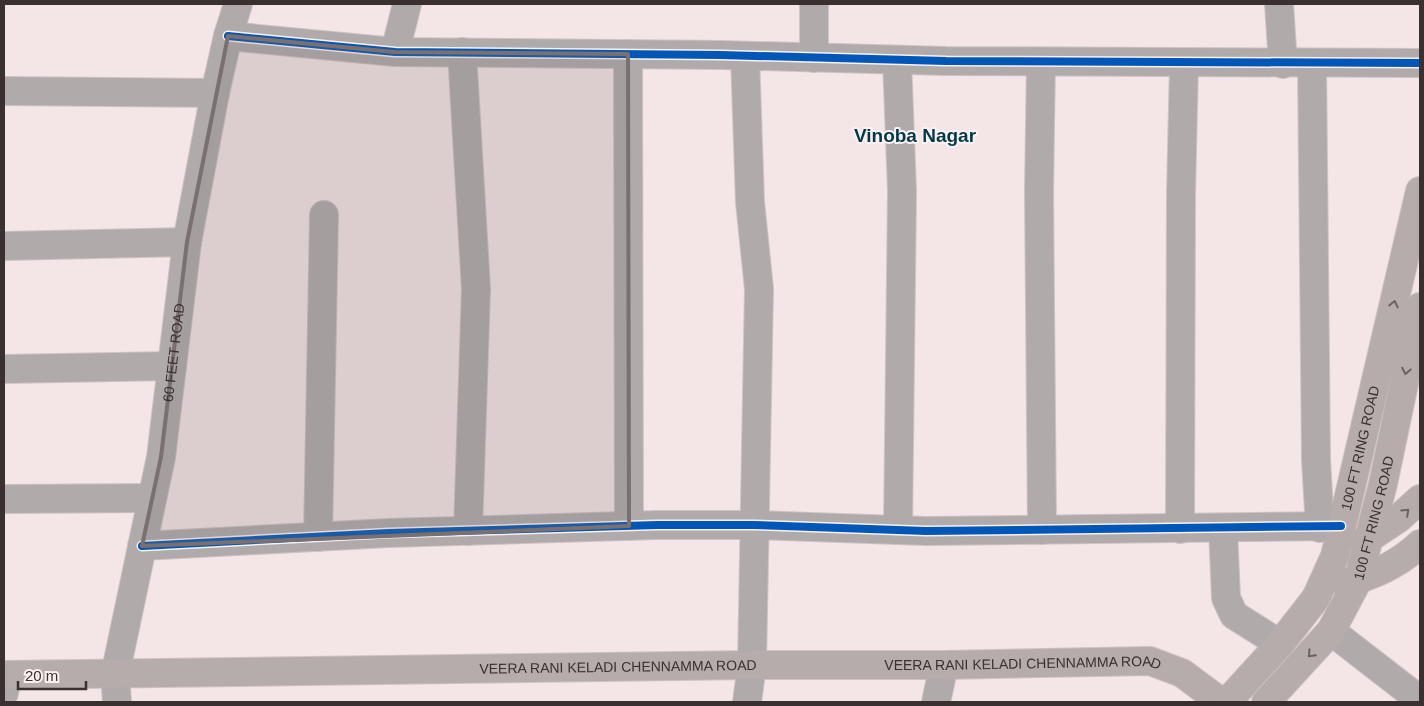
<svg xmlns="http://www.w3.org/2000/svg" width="1424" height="706" font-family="Helvetica,sans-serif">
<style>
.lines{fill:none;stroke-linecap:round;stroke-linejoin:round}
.minor-casing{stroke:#cec2c2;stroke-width:30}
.major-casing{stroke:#cec2c2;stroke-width:30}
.minor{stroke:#b0aaaa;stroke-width:28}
.major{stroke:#b5acab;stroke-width:28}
.cycleway-casing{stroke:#fcf1f1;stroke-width:11}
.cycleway{stroke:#0057b8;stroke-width:8}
.oneway{stroke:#6b6261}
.marked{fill:#7b7070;fill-opacity:0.2;stroke:#7b7070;stroke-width:4;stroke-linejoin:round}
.labels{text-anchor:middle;stroke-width:4;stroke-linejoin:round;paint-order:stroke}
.street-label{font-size:14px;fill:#3a3030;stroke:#fcf1f1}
.district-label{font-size:19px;font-weight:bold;fill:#003a4a;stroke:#fcf1f1}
</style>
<rect width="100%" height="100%" fill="#f4e6e6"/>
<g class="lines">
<defs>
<g id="minor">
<path d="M814,4V58"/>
<path d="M1279,4L1283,64"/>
<path d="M228,36L395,52L721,55L946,61L1420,63"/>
<path d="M395,52L407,4"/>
<path d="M462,52L476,289L468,531"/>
<path d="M628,54L629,526"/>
<path d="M745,56L750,202L759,289L752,665L747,702"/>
<path d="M897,60L902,191L898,530"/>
<path d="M1041,62L1039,191L1042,530"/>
<path d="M1312,64L1316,460L1320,528"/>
<path d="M4,91L215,93"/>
<path d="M4,246L187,242"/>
<path d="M4,369L172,366"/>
<path d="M4,499L152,498"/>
<path d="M1180,529L1181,194L1184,64"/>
<path d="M1223,529L1226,598L1234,615L1280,644"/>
<path d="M318,537L324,215"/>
<path d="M142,546L389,533L657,525H754L926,531L1341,526"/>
<path d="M1331,631L1420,700"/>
<path d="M4,693L7,675"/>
<path id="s1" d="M117,702L115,675L161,457L187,242L215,93L228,36L238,4"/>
<path d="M936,702L944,665"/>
</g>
<g id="major">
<path d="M1363,542L1399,518L1420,499"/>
<path d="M1345,583C1373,576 1399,564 1420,544"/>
<path id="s2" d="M4,675L752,665H944L1150,661L1182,673L1221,702"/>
<path id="s3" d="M1227,702L1280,644L1316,598L1335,556L1420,191"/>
<path id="s4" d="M1266,702L1331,631L1358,580L1383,484L1420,307"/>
</g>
</defs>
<!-- minor casing -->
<use href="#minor" class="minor-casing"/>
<!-- major casing -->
<use href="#major" class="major-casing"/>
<!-- minor -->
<use href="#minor" class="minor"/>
<!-- major -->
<use href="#major" class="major"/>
<defs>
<path id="cycleway" d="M228,36L395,52L721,55L946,61L1420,63
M142,546L389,533L657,525H754L926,531L1341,526"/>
</defs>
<!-- cycleway casing -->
<use href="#cycleway" class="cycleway-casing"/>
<!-- cycleway -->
<use href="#cycleway" class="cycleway"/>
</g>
<!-- one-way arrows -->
<defs><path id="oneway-chevron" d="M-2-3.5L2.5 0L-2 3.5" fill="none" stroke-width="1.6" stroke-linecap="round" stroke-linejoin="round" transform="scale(1.25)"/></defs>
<g class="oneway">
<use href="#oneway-chevron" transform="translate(1394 304) rotate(-77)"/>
<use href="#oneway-chevron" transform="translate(1406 371) rotate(101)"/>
<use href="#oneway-chevron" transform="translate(1406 512) rotate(-43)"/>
<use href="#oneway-chevron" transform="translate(1311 654) rotate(133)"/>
</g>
<!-- marked area -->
<path class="marked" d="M228,36L395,52L628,54L629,526L142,546L161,457L187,242Z"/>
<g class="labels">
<!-- street labels -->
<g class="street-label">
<text dy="5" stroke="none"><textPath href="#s1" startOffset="355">60 FEET ROAD</textPath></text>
<text dy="5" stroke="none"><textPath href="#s3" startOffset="294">100 FT RING ROAD</textPath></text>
<text dy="5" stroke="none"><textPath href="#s4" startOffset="218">100 FT RING ROAD</textPath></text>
<text dy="5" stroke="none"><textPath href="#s2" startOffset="1019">VEERA RANI KELADI CHENNAMMA ROAD</textPath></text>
<text dy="5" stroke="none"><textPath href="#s2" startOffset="614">VEERA RANI KELADI CHENNAMMA ROAD</textPath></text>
</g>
<!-- district labels -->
<g class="district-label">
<text x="915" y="142">Vinoba Nagar</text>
</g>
</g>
<!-- border -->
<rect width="1424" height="706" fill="none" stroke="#3a3030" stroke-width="10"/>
<!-- scale -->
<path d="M18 681v8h68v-8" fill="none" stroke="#3a3030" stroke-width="2.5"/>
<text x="25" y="681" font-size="15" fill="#3a3030" stroke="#fcf1f1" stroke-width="4" paint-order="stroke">20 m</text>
</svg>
